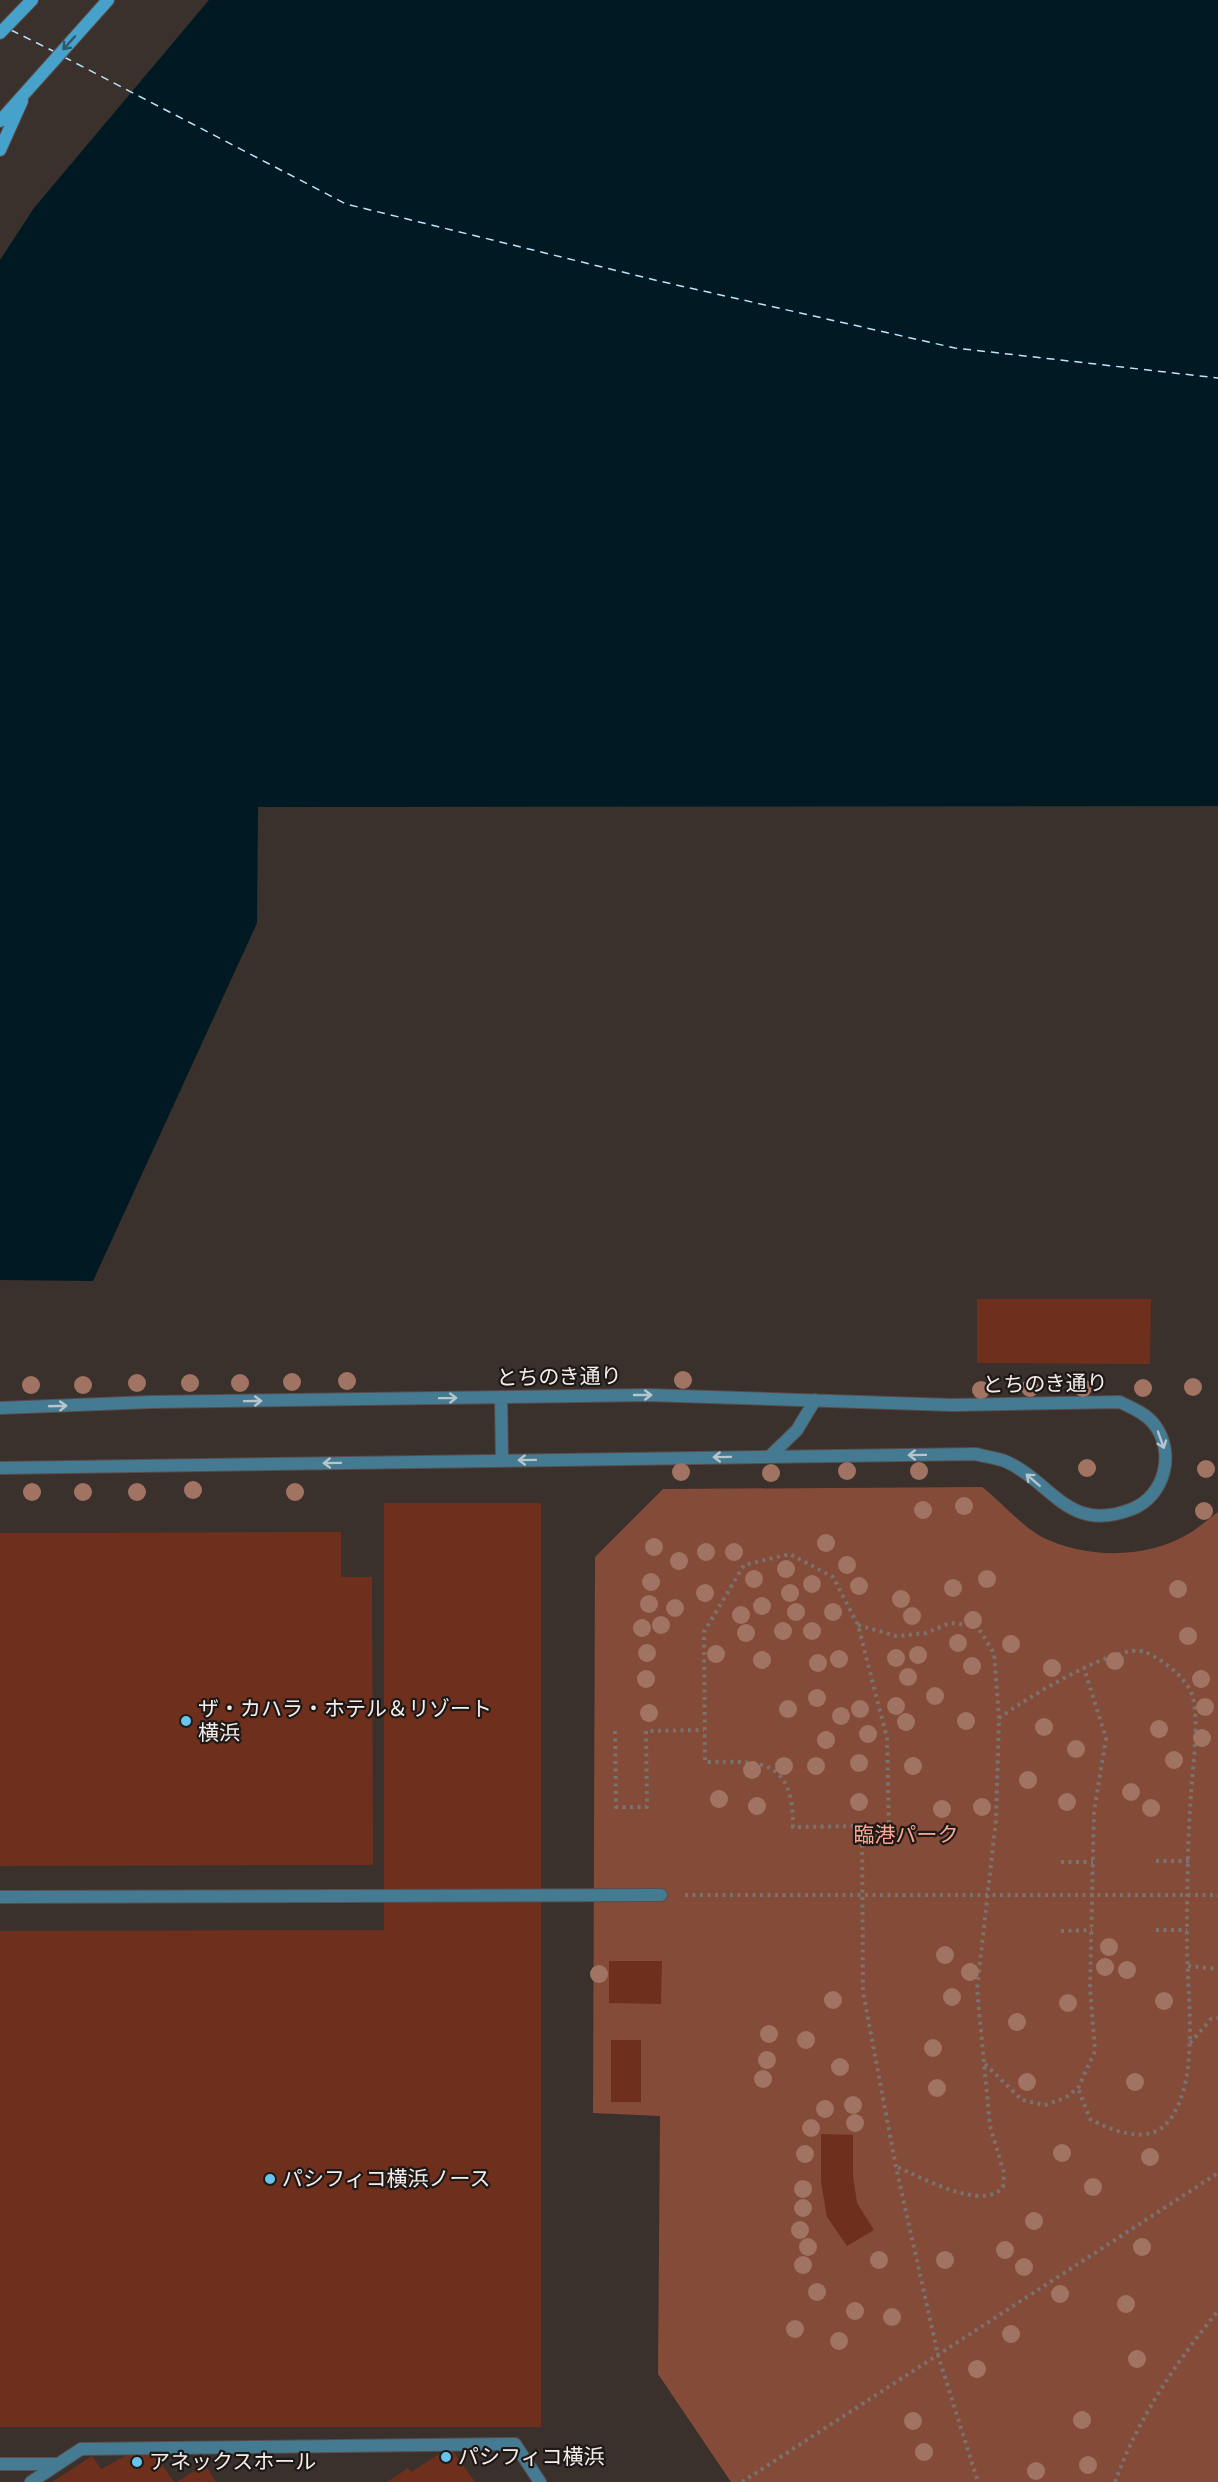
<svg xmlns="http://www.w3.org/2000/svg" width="1218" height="2482" font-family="'Alegreya Sans','Noto Sans JP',sans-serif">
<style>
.green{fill:#844b39}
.water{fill:#011923}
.pier{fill:#3a302c}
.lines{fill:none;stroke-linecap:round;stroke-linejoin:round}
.ferry{stroke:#bee5f9;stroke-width:1.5;stroke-dasharray:8 6;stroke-linecap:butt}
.building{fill:#6e301c}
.street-casing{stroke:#584e4b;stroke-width:14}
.secondary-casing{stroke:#584e4b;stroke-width:14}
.path{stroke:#7b726e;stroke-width:4;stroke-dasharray:3 4.5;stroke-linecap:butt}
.street{stroke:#457a93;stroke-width:12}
.secondary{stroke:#46a2ca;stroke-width:12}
.tree{fill:#a17363}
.oneway{stroke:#305768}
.oneway2{stroke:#b7c5cc}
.poi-dot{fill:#66c4ef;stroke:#1e1917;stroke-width:2}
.labels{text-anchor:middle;stroke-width:4.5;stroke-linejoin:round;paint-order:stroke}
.street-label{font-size:21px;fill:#f4edeb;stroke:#1e1917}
.poi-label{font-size:21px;fill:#f4edeb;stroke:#1e1917;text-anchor:start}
.park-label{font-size:21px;fill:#f6a990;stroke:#1e1917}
</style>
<rect width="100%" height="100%" fill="#3a302c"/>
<!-- green -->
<path class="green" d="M982,1487C1002,1502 1020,1525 1042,1537C1086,1559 1146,1559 1188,1534C1199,1528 1208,1519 1218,1512V2482H731L658,2374L660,2116L593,2113L595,1557L663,1489Z"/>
<!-- water -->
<path class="water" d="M0,0H1218V806L258,807L257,923L93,1281L0,1280Z"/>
<!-- pier -->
<path class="pier" d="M0,0H209L34,208L0,260Z"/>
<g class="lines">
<!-- ferry -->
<path class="ferry" d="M11,30L55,52
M64,57L346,204L659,281L955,348L1218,378"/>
</g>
<!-- building -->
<path class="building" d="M977,1299H1151L1150,1364L977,1363Z
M384,1503H541V2427H0V1931L384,1930Z
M341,1532V1577H372L373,1865L0,1866V1533Z
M609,1961H662L661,2004L609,2003Z
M611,2040H641V2102H611Z
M821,2134L853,2135V2175L857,2203L874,2230L847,2246L827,2217L821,2182Z
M148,2444L174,2482H52L92,2456L101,2469Z
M450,2447L475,2482H387L408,2468L411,2472Z
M205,2464L216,2482H177Z"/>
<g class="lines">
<defs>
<path id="street" d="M501,1397L502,1460
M0,1408L151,1402L648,1395L952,1405L1120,1402C1132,1408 1145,1413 1154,1424C1176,1452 1165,1496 1132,1509C1068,1534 1053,1483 1007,1462C998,1458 986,1457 976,1454L0,1468
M769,1457L797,1430L815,1400
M0,1897L661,1895
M0,2464H57
M31,2482L81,2449L515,2444L540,2482"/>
<path id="secondary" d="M0,33L32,0
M0,121L108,0
M0,150L22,101"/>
</defs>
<!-- street casing -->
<use href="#street" class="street-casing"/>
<!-- secondary casing -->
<use href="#secondary" class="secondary-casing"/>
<!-- path -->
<path class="path" d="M858,1625L896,1636L926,1633L950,1623L977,1626L994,1653L999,1718L996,1820L977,1989L990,2126L1004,2173L1003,2187C983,2212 921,2177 897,2167
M999,1718C1022,1701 1119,1641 1145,1652C1162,1659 1189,1679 1193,1698C1199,1722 1193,1767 1191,1793C1188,1838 1187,1884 1187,1929C1186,1977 1194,2027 1187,2075C1184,2091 1178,2112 1166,2124C1147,2145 1110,2130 1090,2119L1078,2088
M615,1731L616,1807H647L646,1731L704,1730
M862,1826H889L887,1738L858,1625L833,1577L790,1554L744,1565L704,1632L705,1762C762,1761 793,1758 793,1827L862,1826L863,1992L896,2167L938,2355L978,2482
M1156,1861H1189
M1061,1862H1093
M685,1895H1218
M1156,1930H1187
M1061,1931L1092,1930
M1188,1966L1218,1969
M1190,2043L1211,2019L1218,2018
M985,2064L1022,2100L1045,2105L1065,2098L1078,2088L1095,2051L1090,1988L1094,1812L1106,1738L1084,1668
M742,2482L1218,2173
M1115,2482C1137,2420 1176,2362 1218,2311"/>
<!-- street -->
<use href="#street" class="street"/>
<!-- secondary -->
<use href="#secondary" class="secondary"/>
</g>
<!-- trees -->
<g class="tree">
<circle cx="683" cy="1380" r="9"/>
<circle cx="347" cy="1381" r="9"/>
<circle cx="292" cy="1382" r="9"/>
<circle cx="137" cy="1383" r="9"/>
<circle cx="190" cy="1383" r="9"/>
<circle cx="240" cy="1383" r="9"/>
<circle cx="31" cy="1385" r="9"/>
<circle cx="83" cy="1385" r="9"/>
<circle cx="1193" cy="1387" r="9"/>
<circle cx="1030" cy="1388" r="9"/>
<circle cx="1083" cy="1388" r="9"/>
<circle cx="1143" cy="1388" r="9"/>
<circle cx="981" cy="1390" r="9"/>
<circle cx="1087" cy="1468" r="9"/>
<circle cx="1206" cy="1469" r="9"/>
<circle cx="847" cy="1471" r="9"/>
<circle cx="919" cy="1471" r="9"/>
<circle cx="681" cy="1472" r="9"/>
<circle cx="771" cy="1473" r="9"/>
<circle cx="193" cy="1490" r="9"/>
<circle cx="32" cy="1492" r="9"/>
<circle cx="83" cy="1492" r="9"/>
<circle cx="137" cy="1492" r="9"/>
<circle cx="295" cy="1492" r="9"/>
<circle cx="964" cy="1506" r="9"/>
<circle cx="923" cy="1510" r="9"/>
<circle cx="1204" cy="1511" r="9"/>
<circle cx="826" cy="1543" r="9"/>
<circle cx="654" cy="1547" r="9"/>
<circle cx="706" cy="1552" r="9"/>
<circle cx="734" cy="1552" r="9"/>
<circle cx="679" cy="1561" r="9"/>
<circle cx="847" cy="1565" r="9"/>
<circle cx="786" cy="1569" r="9"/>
<circle cx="754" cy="1579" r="9"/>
<circle cx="987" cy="1579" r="9"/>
<circle cx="651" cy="1582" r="9"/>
<circle cx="812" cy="1584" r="9"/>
<circle cx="859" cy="1586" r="9"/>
<circle cx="953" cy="1588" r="9"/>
<circle cx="1178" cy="1589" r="9"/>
<circle cx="705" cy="1593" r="9"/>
<circle cx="790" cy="1593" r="9"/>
<circle cx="901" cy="1599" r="9"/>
<circle cx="649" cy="1604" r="9"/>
<circle cx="762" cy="1606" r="9"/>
<circle cx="675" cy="1608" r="9"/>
<circle cx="796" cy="1612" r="9"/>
<circle cx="833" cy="1612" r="9"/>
<circle cx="741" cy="1615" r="9"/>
<circle cx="912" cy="1616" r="9"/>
<circle cx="973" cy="1620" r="9"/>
<circle cx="661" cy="1625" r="9"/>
<circle cx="642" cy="1628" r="9"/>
<circle cx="783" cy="1631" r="9"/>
<circle cx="812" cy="1631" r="9"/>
<circle cx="746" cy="1633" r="9"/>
<circle cx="1188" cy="1636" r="9"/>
<circle cx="958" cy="1643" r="9"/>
<circle cx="1011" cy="1644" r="9"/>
<circle cx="647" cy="1653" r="9"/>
<circle cx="716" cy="1654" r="9"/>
<circle cx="918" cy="1655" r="9"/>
<circle cx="896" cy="1658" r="9"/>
<circle cx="839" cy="1659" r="9"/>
<circle cx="762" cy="1660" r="9"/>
<circle cx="1115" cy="1661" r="9"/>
<circle cx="818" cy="1663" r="9"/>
<circle cx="972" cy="1666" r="9"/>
<circle cx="1052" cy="1668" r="9"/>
<circle cx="908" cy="1677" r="9"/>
<circle cx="646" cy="1679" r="9"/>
<circle cx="1201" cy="1679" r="9"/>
<circle cx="935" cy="1696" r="9"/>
<circle cx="817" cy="1698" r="9"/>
<circle cx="896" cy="1706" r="9"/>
<circle cx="1205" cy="1707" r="9"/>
<circle cx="788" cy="1709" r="9"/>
<circle cx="860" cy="1709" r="9"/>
<circle cx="649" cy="1713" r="9"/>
<circle cx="841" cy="1716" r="9"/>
<circle cx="966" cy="1721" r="9"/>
<circle cx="906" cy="1722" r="9"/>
<circle cx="1044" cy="1727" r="9"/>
<circle cx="1159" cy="1729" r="9"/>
<circle cx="868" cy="1734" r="9"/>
<circle cx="1202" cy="1738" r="9"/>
<circle cx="826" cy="1740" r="9"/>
<circle cx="1076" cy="1749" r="9"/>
<circle cx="1174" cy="1760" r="9"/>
<circle cx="859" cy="1763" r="9"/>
<circle cx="784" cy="1766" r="9"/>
<circle cx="816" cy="1766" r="9"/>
<circle cx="913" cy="1766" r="9"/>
<circle cx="752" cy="1770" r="9"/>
<circle cx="1028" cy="1780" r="9"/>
<circle cx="1131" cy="1792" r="9"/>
<circle cx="719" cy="1799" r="9"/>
<circle cx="859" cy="1802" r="9"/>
<circle cx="1067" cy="1802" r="9"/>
<circle cx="757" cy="1806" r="9"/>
<circle cx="982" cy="1807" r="9"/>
<circle cx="1151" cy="1808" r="9"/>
<circle cx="942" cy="1809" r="9"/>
<circle cx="1109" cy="1947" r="9"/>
<circle cx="945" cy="1955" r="9"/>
<circle cx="1105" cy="1967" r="9"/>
<circle cx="1127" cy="1970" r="9"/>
<circle cx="970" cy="1972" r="9"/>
<circle cx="599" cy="1974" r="9"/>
<circle cx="952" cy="1997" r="9"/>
<circle cx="833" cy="2000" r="9"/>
<circle cx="1164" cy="2001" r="9"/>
<circle cx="1068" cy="2003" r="9"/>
<circle cx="1017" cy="2022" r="9"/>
<circle cx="769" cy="2034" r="9"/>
<circle cx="806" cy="2040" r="9"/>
<circle cx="933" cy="2048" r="9"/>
<circle cx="767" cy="2060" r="9"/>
<circle cx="840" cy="2067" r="9"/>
<circle cx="763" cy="2079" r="9"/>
<circle cx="1027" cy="2082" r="9"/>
<circle cx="1135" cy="2082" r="9"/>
<circle cx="937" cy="2088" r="9"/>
<circle cx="853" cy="2105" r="9"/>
<circle cx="825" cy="2109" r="9"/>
<circle cx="855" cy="2123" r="9"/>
<circle cx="811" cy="2128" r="9"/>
<circle cx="1062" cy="2153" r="9"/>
<circle cx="805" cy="2154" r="9"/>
<circle cx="1150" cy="2157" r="9"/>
<circle cx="1093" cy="2187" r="9"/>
<circle cx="803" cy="2189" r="9"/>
<circle cx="803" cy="2208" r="9"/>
<circle cx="1034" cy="2221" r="9"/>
<circle cx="800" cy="2230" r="9"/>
<circle cx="808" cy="2247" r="9"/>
<circle cx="1142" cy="2247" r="9"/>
<circle cx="1005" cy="2250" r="9"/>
<circle cx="879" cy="2260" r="9"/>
<circle cx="945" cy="2260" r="9"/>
<circle cx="803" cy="2265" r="9"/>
<circle cx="1024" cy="2267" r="9"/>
<circle cx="817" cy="2292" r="9"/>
<circle cx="1060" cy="2294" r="9"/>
<circle cx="1126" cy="2304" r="9"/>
<circle cx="855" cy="2311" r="9"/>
<circle cx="892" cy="2317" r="9"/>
<circle cx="795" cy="2329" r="9"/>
<circle cx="1011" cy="2334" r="9"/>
<circle cx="839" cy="2341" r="9"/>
<circle cx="1137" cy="2359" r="9"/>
<circle cx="977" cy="2369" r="9"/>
<circle cx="1082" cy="2420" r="9"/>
<circle cx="913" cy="2421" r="9"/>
<circle cx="924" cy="2452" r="9"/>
<circle cx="1088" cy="2465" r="9"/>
<circle cx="1036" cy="2471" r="9"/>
</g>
<!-- one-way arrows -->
<defs><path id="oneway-shaft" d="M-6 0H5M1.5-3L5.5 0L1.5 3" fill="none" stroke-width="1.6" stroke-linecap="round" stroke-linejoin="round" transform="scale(1.5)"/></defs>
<use class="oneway" href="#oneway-shaft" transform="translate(69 43) rotate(132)"/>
<g class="oneway2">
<use href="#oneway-shaft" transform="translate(643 1395)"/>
<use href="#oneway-shaft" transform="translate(448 1398) rotate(-1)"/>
<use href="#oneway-shaft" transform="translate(253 1401) rotate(-1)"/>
<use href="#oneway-shaft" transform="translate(58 1406) rotate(-2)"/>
<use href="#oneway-shaft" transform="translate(1161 1440) rotate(70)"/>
<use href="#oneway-shaft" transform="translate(917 1455) rotate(179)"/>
<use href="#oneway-shaft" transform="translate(722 1457) rotate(179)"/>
<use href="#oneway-shaft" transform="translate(527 1460) rotate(179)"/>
<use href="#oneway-shaft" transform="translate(332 1463) rotate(179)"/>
<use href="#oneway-shaft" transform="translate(1033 1480) rotate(-139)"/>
</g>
<!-- markers -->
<g class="poi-dot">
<circle cx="186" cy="1721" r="6"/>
<circle cx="270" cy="2179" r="6"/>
<circle cx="446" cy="2457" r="6"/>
<circle cx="137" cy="2462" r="6"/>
</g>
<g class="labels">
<!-- street labels -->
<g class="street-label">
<text transform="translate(559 1377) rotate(-1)" y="7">とちのき通り</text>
<text transform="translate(1045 1384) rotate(-1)" y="7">とちのき通り</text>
</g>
<!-- poi labels -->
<g class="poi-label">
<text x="198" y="1716">ザ・カハラ・ホテル＆リゾート<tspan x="198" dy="24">横浜</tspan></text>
<text x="282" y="2186">パシフィコ横浜ノース</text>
<text x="458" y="2464">パシフィコ横浜</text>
<text x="149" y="2469">アネックスホール</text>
</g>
<!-- park labels -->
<g class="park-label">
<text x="906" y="1842">臨港パーク</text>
</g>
</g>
</svg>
